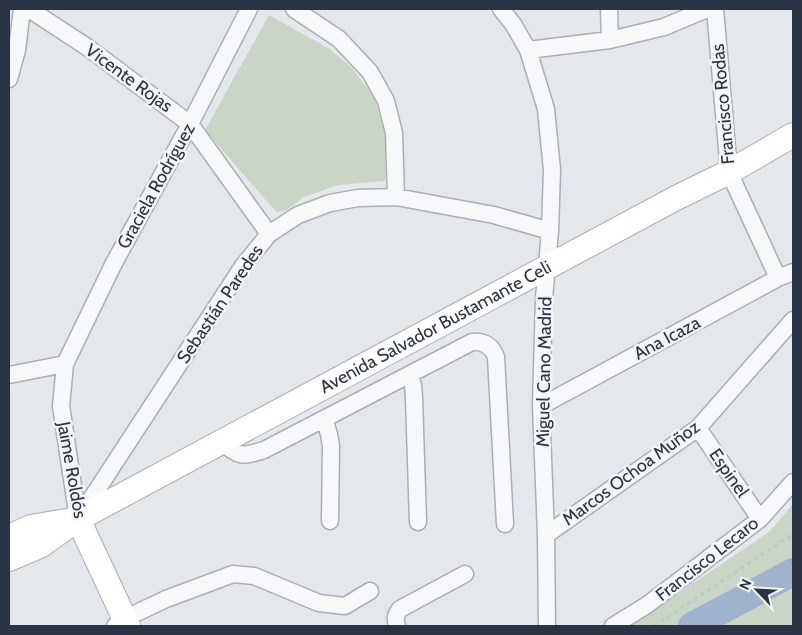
<svg xmlns="http://www.w3.org/2000/svg" width="802" height="635" font-family="Cabin,sans-serif">
<style>
.green{fill:#c9d6c5}
.lines{fill:none;stroke-linecap:round;stroke-linejoin:round}
.river{stroke:#9fb4cc;stroke-width:28}
.minor-casing{stroke:#a9aeb7;stroke-width:19}
.secondary-casing{stroke:#a9aeb7;stroke-width:26}
.path{stroke:#c2c5cb;stroke-width:2.5;stroke-dasharray:4 4;stroke-linecap:butt}
.minor{stroke:#f7f8fa;stroke-width:16}
.secondary{stroke:#fff;stroke-width:24}
.labels{text-anchor:middle;stroke-width:5;stroke-linejoin:round;paint-order:stroke}
.street-label{font-size:18px;fill:#2b3445;stroke:#f4f6f9}
</style>
<rect width="100%" height="100%" fill="#e4e7ec"/>
<!-- green -->
<path class="green" d="M269,15L328,48L352,68L374,97L386,137L385,181L338,185L304,197L287,210L276,212L205,130Z
M793,504V626H630L769,532Z"/>
<g class="lines">
<!-- river -->
<path class="river" d="M692,626L793,572"/>
<defs>
<path id="minor" d="M29,9L87,47L190,124L269,234
M294,9L339,39L370,72L386,101L394,133L396,197
M501,9L513,24L528,50L546,109L552,170L550,231L544,298L541,406L546,535L547,626
M609,9L610,40
M715,9L729,172L778,278
M528,50L610,40L664,27L707,9
M9,79L17,50L22,9
M410,374L413,385L414,398L418,522
M9,375L65,364
M541,406L778,278L793,272
M324,419L329,434L331,446L330,521
M698,428L760,519
M221,442C241,457 240,457 264,450L472,342C484,341 492,346 496,357L505,524
M80,516L243,266L269,234L298,215L330,203L358,198L396,197L494,215L550,231
M78,519L61,406L65,364L114,263L190,124L249,9
M546,535L698,428L793,320
M115,626L124,619L166,599L233,574L254,576L319,603L345,606L370,591
M397,626C395,619 395,615 400,609L465,574
M613,626L647,605L760,519L793,482"/>
<g id="secondary">
<path d="M78,519L128,626"/>
<path d="M9,537L31,527L72,520"/>
<path id="s1" d="M9,559L40,546L78,519L676,198L729,172L793,135"/>
</g>
</defs>
<!-- minor casing -->
<use href="#minor" class="minor-casing"/>
<!-- secondary casing -->
<use href="#secondary" class="secondary-casing"/>
<!-- path -->
<path class="path" d="M789,537L793,545
M654,626L793,534"/>
<!-- minor -->
<use href="#minor" class="minor"/>
<!-- secondary -->
<use href="#secondary" class="secondary"/>
</g>
<g class="labels">
<!-- street labels -->
<g class="street-label">
<text transform="translate(129 78) rotate(36)" y="6">Vicente Rojas</text>
<text transform="translate(723 104) rotate(-95)" y="6">Francisco Rodas</text>
<text transform="translate(156 186) rotate(-61)" y="6">Graciela Rodríguez</text>
<text transform="translate(220 304) rotate(-56)" y="6">Sebastián Paredes</text>
<text dy="6" stroke="none"><textPath href="#s1" startOffset="486">Avenida Salvador Bustamante Celi</textPath></text>
<text transform="translate(667 338) rotate(-28)" y="6">Ana Icaza</text>
<text transform="translate(544 372) rotate(-89)" y="6">Miguel Cano Madrid</text>
<text transform="translate(72 470) rotate(80)" y="6">Jaime Roldós</text>
<text transform="translate(631 473) rotate(-36)" y="6">Marcos Ochoa Muñoz</text>
<text transform="translate(729 473) rotate(55)" y="6">Espinel</text>
<text transform="translate(707 559) rotate(-38)" y="6">Francisco Lecaro</text>
</g>
</g>
<!-- border -->
<rect width="802" height="635" fill="none" stroke="#2b3445" stroke-width="20"/>
<!-- north arrow -->
<g transform="translate(757 590) rotate(295)" stroke="#f4f6f9" stroke-width="4" paint-order="stroke">
<path d="M0-4L9 19L0 12L-9 19Z" fill="#2b3445"/>
<text y="-8" font-size="14" font-weight="bold" text-anchor="middle" fill="#2b3445">N</text>
</g>
</svg>
